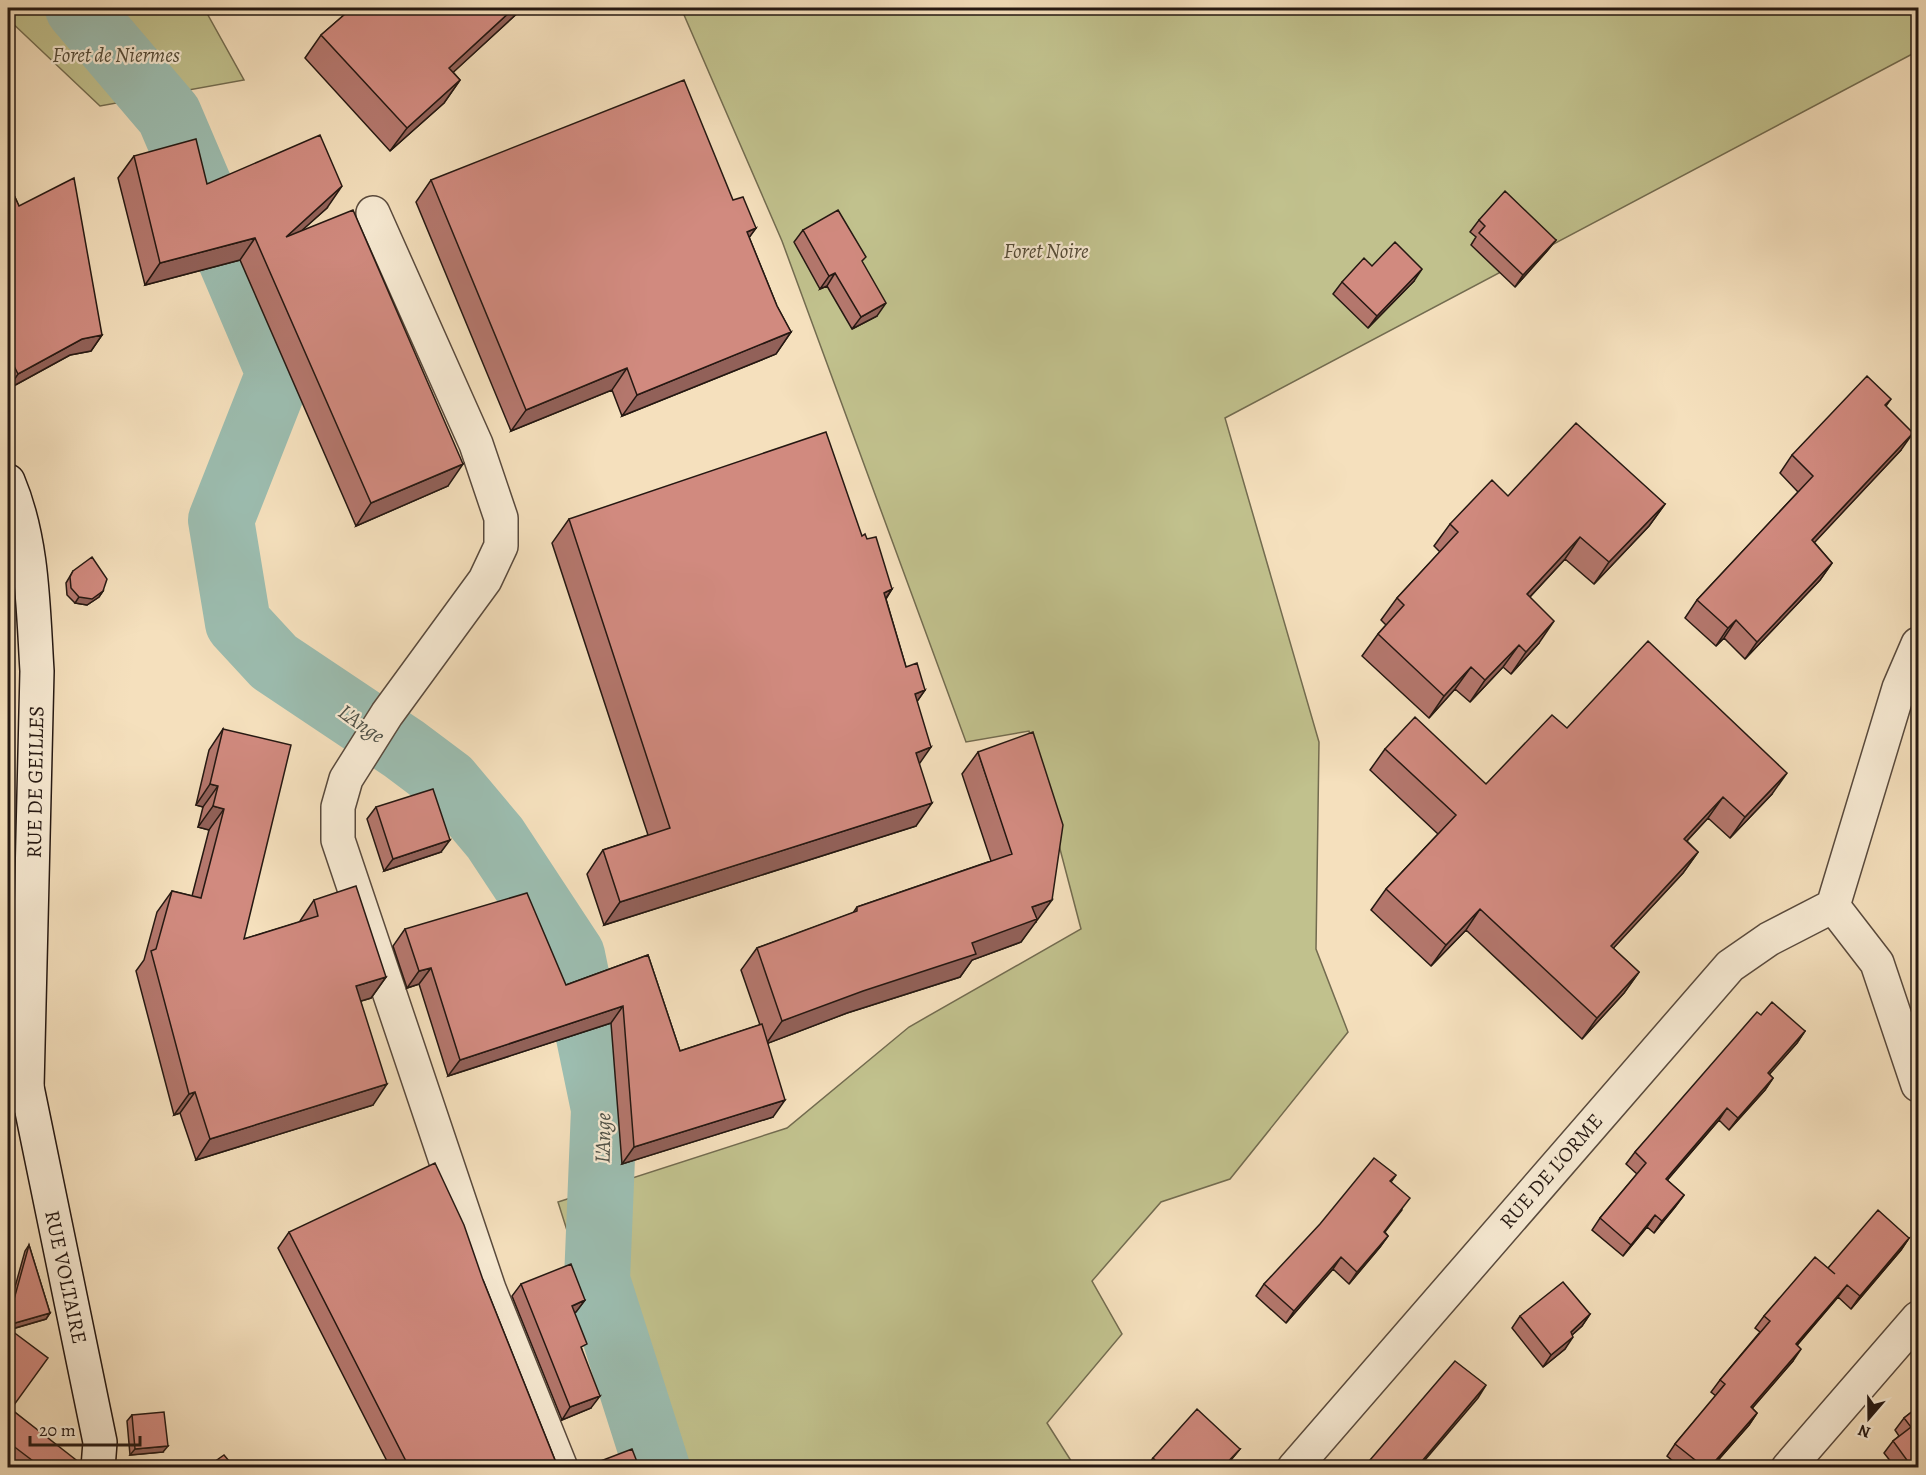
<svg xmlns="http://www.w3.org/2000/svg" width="1926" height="1475" font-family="Alegreya,serif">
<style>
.green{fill:#c1c18d;stroke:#736c50;stroke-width:1.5}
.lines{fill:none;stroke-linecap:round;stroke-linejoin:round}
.river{stroke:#9cbdb0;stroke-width:66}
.street-casing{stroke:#594a3d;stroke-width:36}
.secondary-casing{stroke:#251812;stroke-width:36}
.street{stroke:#f8ebd4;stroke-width:33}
.secondary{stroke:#f8ebd4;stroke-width:33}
.wall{fill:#b4776d;stroke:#251812;stroke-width:1.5}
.shaded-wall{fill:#926159;stroke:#251812;stroke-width:1.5}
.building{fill:#d18a7f;stroke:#251812;stroke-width:1.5}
.labels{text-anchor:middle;stroke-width:4.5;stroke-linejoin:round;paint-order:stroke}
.park-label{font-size:21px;font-style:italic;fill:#544b37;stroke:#f8ebd4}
.street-label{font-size:21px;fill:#251812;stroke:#f8ebd4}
.water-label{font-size:22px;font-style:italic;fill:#4f5249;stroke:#f8ebd4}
</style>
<rect width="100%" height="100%" fill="#f5e0bd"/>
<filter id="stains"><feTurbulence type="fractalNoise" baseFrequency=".00333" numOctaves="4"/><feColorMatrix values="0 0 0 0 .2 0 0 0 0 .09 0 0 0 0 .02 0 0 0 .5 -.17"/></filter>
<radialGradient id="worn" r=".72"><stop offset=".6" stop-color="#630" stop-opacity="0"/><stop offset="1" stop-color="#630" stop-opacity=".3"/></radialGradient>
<!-- green -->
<path class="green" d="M8,8H204L244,80L100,106L8,19Z
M681,8H1918V51L1225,418L1319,742L1316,949L1348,1032L1230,1179L1161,1202L1092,1281L1122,1334L1047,1423L1075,1467H642L558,1202L787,1128L909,1027L1081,929L1029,731L966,742L782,241Z"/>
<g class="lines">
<!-- river -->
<path class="river" d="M78,8L169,115L279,373L221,520L238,623L274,662L404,749L448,782L495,838L572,955L604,1109L597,1280L657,1468"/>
<defs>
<path id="street" d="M373,213L476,444L501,518V546L485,580L387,714L346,779L338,807V840L489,1289L561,1468
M1833,906L1899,688L1918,644
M1833,906L1877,963L1918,1085
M8,1098L27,1087
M1294,1468L1730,966L1769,939L1833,906
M1788,1468L1918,1318"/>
<path id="secondary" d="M8,481C33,540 33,607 37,671L27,1087L100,1442L98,1468"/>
</defs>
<!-- street casing -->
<use href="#street" class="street-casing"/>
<!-- secondary casing -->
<use href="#secondary" class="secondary-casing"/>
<!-- street -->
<use href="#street" class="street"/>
<!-- secondary -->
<use href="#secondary" class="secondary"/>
</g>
<!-- wall -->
<path class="wall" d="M352,8H523L453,72L460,80L444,103L390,151L305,58L321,35Z
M134,156L207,184L327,208L302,230L448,486L356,526L240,260L145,285L118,178Z
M431,180L733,200L756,228L749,237L777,306L791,332L776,354L622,416L612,390L511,431L416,202Z
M8,182L19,206L102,335L91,351L70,355L8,389Z
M1479,220L1556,240L1547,251L1515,287L1471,245L1476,237L1470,232Z
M803,230L862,262L877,316L852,329L827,286L820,289L794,242Z
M1372,266L1414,281L1368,328L1333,294L1342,282Z
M1891,399L1886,406L1901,450L1814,542L1832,563L1820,580L1745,659L1724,638L1716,646L1685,618L1697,600L1798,492L1780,473L1792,455Z
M1508,496L1665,504L1649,526L1594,584L1565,559L1530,597L1539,643L1511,674L1503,667L1470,702L1455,689L1429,718L1362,656L1378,634L1386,625L1381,620L1397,598L1440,552L1434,546L1450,524Z
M569,519L867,539L892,589L886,599L906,667L925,690L917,701L919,764L916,826L604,925L587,874L603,850L648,835L552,543Z
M73,571L103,591L99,597L87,605L75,603L67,595L66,583Z
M1567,728L1772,794L1730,838L1708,818L1687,841L1698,852L1683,873L1613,948L1639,972L1624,993L1582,1039L1466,930L1431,966L1371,910L1386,889L1438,834L1370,770L1385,749L1486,784Z
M223,729L244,939L300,922V921L314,900L386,977L371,998L361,1001L373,1105L196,1160L180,1113L174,1115L136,971L144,960L157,912L172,891L192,896L209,830L198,827L203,807L196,805L209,750Z
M978,752L1036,922L1034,923L1021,942L972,960L960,977L847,1013L768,1043L773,1117L622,1164L611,1023L448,1076L419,984L407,988L393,946L405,929L566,985L648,955L680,1051L760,1025L741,970L757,948L853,913L857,907L991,861L962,774Z
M376,807L441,852L384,871L367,819Z
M1761,1015L1805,1031L1797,1043L1769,1074L1773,1078L1765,1090L1729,1130L1719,1120L1667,1180L1684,1195L1675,1207L1654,1233L1647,1227L1623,1256L1592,1230L1600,1218L1637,1174L1626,1164L1635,1152Z
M1396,1175L1391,1182L1402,1210L1385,1232L1388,1236L1380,1247L1349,1284L1333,1269L1286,1323L1256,1296L1264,1284Z
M289,1232L483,1280L555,1460L561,1467H390L278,1248Z
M1909,1238L1901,1250L1851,1309L1838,1297L1797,1345L1793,1361L1752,1408L1757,1413L1749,1425L1712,1467H1680L1667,1456L1675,1444L1716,1396L1711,1392L1720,1380L1760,1332L1755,1328L1764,1316L1828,1268Z
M29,1245L50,1313L46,1319L9,1330L11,1409L79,1467H20L8,1458V1312L25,1251Z
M521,1284L585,1300L576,1312L574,1313L582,1351L591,1408L562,1420L512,1296Z
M1590,1314L1582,1326L1572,1335L1565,1349L1543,1367L1512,1328L1520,1316Z
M1918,1407V1462L1911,1467H1895L1884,1453L1893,1441L1899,1436L1895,1430L1904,1418Z
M132,1415L163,1452L130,1455L127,1421Z
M1240,1449L1225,1467H1146L1153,1458Z"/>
<!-- shaded-wall -->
<path class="shaded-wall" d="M514,8H523L433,91L449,68Z
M460,80L444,103L390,151L407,128Z
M342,186L327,208L270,259L286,237Z
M756,228L741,249L747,232Z
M255,238L240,260L145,285L160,263Z
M1556,240L1547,251L1515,287L1523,275Z
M1422,269L1414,281L1368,328L1377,316Z
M835,273L827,286L820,289L829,276Z
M886,303L877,316L852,329L861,317Z
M791,332L776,354L622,416L637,395Z
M102,335L91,351L70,355L8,389L18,374L82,339Z
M627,368L612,390L511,431L526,410Z
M1913,433L1901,450L1800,558L1812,540Z
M463,464L448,486L356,526L371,503Z
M1665,504L1649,526L1594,584L1609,562Z
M1580,537L1565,559L1512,616L1527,594Z
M1832,563L1820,580L1745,659L1757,642Z
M892,589L876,613L884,593Z
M103,591L99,597L87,605L75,603L79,597Z
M1736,620L1724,638L1716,646L1728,628Z
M1554,621L1539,643L1511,674L1526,652Z
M1519,645L1503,667L1470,702L1485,680Z
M1471,667L1455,689L1429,718L1444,696Z
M925,690L909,713L915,694Z
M931,747L915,770L916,753Z
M1787,773L1772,794L1730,838L1745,817Z
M210,784L218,786L203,807L196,805Z
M1723,797L1708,818L1669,860L1684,839Z
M932,803L916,826L604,925L620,902Z
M213,806L224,809L209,830L198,827Z
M450,840L441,852L384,871L393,859Z
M1698,852L1683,873L1596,967L1611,946Z
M1052,900L1021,942L972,960L960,977L847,1013L766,1044L782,1021L972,943L1032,907Z
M1480,909L1466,930L1431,966L1446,945Z
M431,968L419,984L407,988L419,971Z
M1639,972L1624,993L1582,1039L1597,1018Z
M386,977L371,998L341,1007L356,986Z
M623,1006L611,1023L448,1076L460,1060Z
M1805,1031L1797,1043L1760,1085L1768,1073Z
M1773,1078L1765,1090L1729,1130L1738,1118Z
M387,1084L373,1105L196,1160L210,1139Z
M195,1092L180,1113L174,1115L189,1094Z
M785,1100L773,1117L622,1164L634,1147Z
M1727,1108L1719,1120L1658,1191L1666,1179Z
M1684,1195L1675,1207L1654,1233L1662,1221Z
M1655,1215L1647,1227L1623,1256L1631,1245Z
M1388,1236L1380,1247L1349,1284L1357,1272Z
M1909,1238L1901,1250L1851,1309L1860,1296Z
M1341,1257L1333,1269L1286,1323L1294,1311Z
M1847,1285L1838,1297L1788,1356L1796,1344Z
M585,1300L576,1312L563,1318L572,1306Z
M50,1313L46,1319L8,1330V1325Z
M1590,1314L1582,1326L1562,1344L1571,1332Z
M1573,1337L1565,1349L1543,1367L1551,1355Z
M1801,1349L1793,1361L1743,1419L1751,1407Z
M1486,1385L1478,1398L1419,1467H1417Z
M600,1396L591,1408L562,1420L570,1407Z
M1757,1413L1749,1425L1712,1467H1710Z
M168,1446L163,1452L130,1455L135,1449Z
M1240,1449L1225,1467H1223Z
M1918,1456V1462L1911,1467H1906L1909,1463Z"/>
<!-- building -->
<path class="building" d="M352,8H514L449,68L460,80L407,128L321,35Z
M684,80L733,200L743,197L756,228L747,232L777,306L791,332L637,395L627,368L526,410L431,180Z
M320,135L342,186L286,237L353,210L463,464L371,503L255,238L160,263L134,156L196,139L207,184Z
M74,178L102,335L82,339L18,374L8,354V182L19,206Z
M1505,191L1556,240L1523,275L1479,233L1485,226L1479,220Z
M838,210L866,257L862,261L886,303L861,317L835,273L829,276L803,230Z
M1395,242L1422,269L1377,316L1342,282L1364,258L1372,266Z
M1867,376L1891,399L1885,405L1913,433L1812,540L1832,563L1757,642L1736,620L1728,628L1697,600L1813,476L1792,455Z
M1576,423L1665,504L1609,562L1580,537L1527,594L1554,621L1526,652L1519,645L1485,680L1471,667L1444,696L1378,634L1404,605L1397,598L1458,532L1450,524L1492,480L1508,496Z
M826,432L862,536L865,534L867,539L876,537L892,589L884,593L906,667L917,663L925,690L915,694L931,747L916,753L932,803L620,902L603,850L670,828L569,519Z
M92,557L107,579L103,591L92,599L79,597L71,588L70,577L73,571Z
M1648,641L1787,773L1745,817L1723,797L1684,839L1698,852L1611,946L1639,972L1597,1018L1480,909L1446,945L1386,889L1456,815L1385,749L1415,717L1486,784L1552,715L1567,728Z
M223,729L291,745L244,939L318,916L314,900L356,886L386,977L356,986L387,1084L210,1139L195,1092L189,1094L151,951L156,949L172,891L201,898L224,809L213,806L218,786L210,784Z
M1033,732L1063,825L1052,900L1032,907L1037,919L972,943L976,954L863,991L782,1021L757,948L857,911V907L1012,854L978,752Z
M433,789L450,840L393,859L376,807Z
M527,893L566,985L648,955L680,1051L762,1024L785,1100L634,1147L623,1006L460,1060L431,968L419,971L405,929Z
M1772,1002L1805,1031L1768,1073L1773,1078L1738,1118L1727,1108L1666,1179L1684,1195L1662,1221L1655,1215L1631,1245L1600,1218L1646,1163L1635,1152L1757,1012L1761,1015Z
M1374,1158L1396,1175L1390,1181L1410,1198L1384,1232L1388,1236L1357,1272L1341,1257L1294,1311L1264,1284L1320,1224Z
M435,1163L464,1225L483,1280L555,1460L561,1467H409L289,1232Z
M1878,1210L1909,1238L1860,1296L1847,1285L1796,1344L1801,1349L1751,1407L1757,1413L1710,1467H1704L1675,1444L1725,1384L1720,1380L1770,1321L1764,1316L1815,1257L1835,1274L1828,1268Z
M29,1245L50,1313L8,1325V1321Z
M571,1264L585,1300L572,1306L587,1344L581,1347L600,1396L570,1407L521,1284Z
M1563,1282L1590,1314L1571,1332L1573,1337L1551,1355L1520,1316Z
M8,1328L48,1358L11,1409L80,1463L79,1467H41L8,1442Z
M1455,1361L1486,1385L1417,1467H1364Z
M1918,1407V1456L1909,1463L1893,1441L1911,1427L1904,1418Z
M1197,1409L1240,1449L1223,1467H1162L1153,1458Z
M164,1412L168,1446L135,1449L132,1415Z
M632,1449L639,1467H585Z
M224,1455L234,1467H207Z"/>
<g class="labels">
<!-- park labels -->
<g class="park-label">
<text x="116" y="62">Foret de Niermes</text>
<text x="1046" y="258">Foret Noire</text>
</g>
<!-- street labels -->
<g class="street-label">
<text transform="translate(35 782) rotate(-89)" y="7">RUE DE GEILLES</text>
<text transform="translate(1551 1171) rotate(-49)" y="7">RUE DE L'ORME</text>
<text transform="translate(66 1277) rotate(78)" y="7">RUE VOLTAIRE</text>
</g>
<!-- water labels -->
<g class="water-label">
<text transform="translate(362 723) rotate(35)" y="8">L'Ange</text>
<text transform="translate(602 1138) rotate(-89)" y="8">L'Ange</text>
</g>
</g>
<!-- margin -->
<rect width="1926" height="1475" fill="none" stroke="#f5e0bd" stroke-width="30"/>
<rect x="9" y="9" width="1908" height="1457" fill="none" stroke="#251812" stroke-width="3"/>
<rect x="15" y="15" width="1896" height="1445" fill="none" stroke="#251812" stroke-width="1.5"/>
<!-- north arrow -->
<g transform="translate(1869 1418) rotate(200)" stroke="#f8ebd4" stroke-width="4.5" paint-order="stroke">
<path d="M0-4.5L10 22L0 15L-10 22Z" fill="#251812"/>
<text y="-9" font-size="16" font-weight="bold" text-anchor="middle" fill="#251812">N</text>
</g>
<!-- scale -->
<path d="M30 1436v9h110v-9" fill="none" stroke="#251812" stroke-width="3"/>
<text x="39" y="1436" font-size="18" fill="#251812" stroke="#f8ebd4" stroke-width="4.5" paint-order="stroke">20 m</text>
<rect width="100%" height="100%" filter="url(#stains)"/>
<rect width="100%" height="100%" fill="url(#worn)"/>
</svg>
